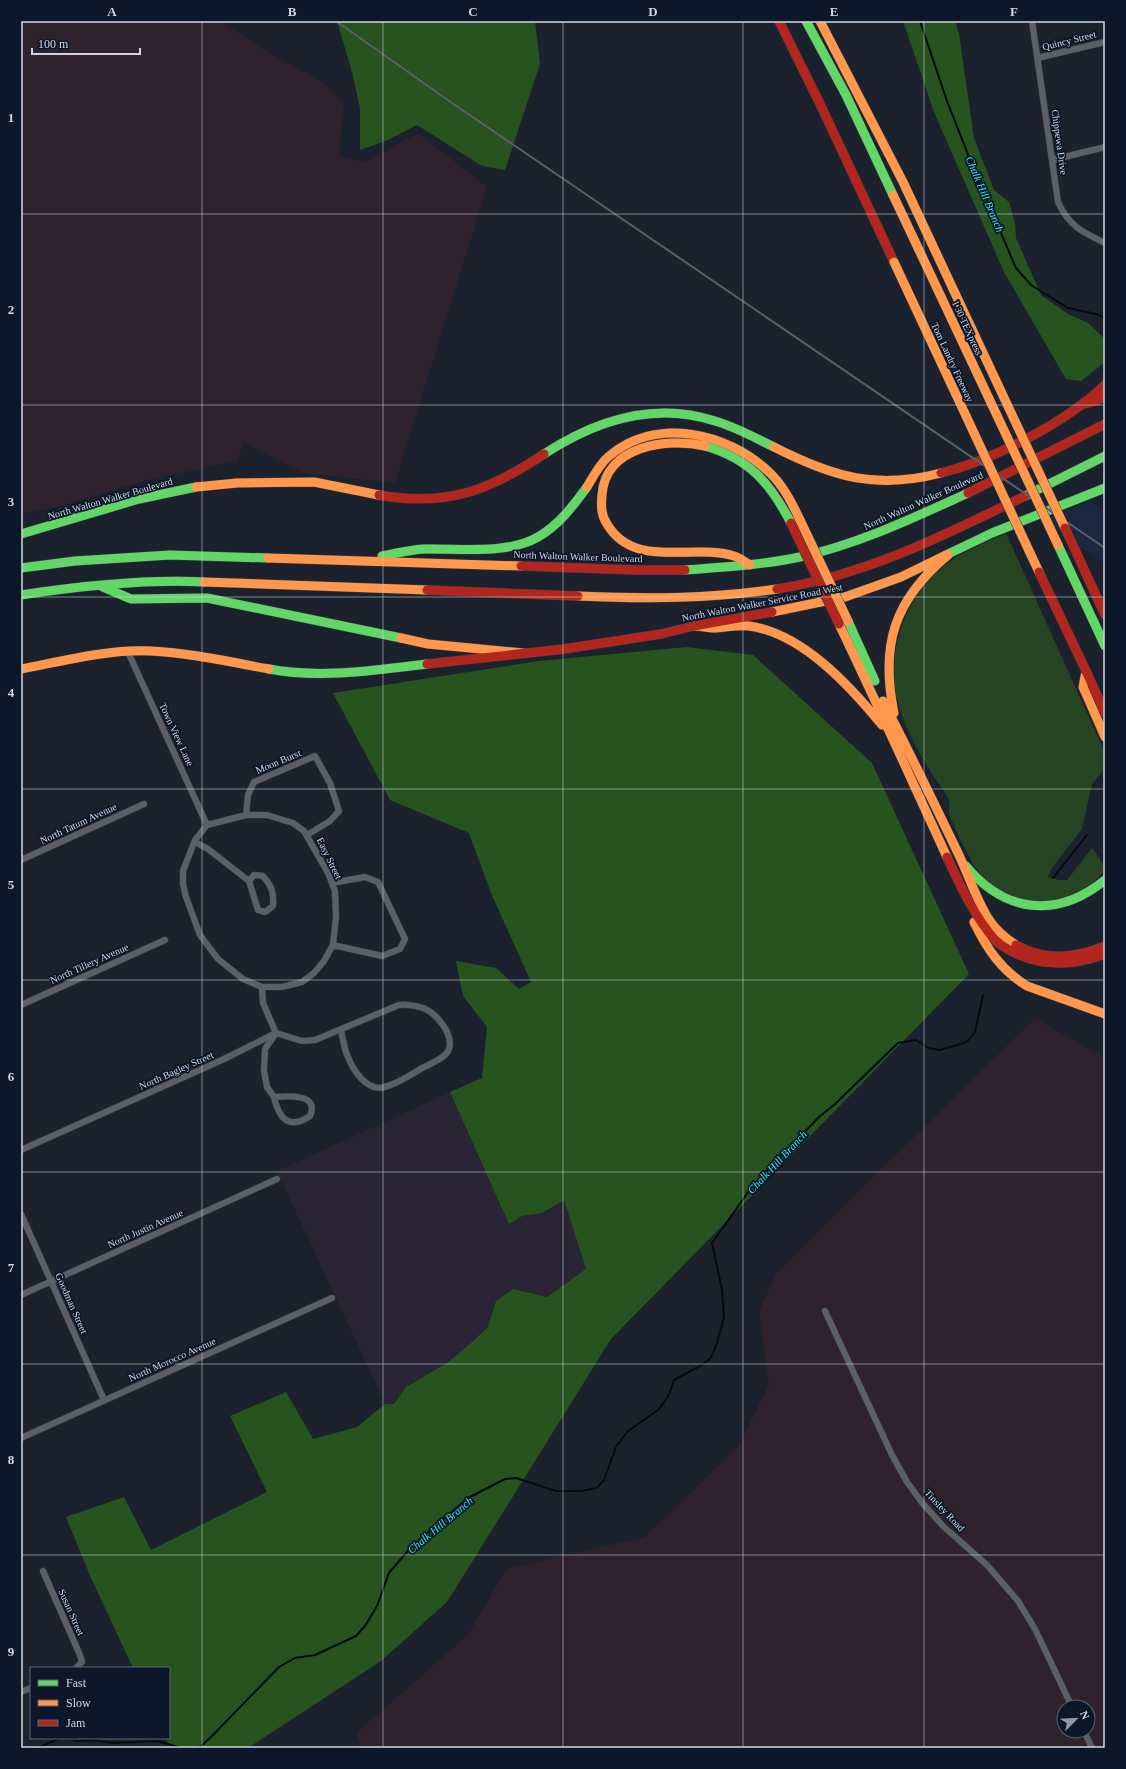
<svg xmlns="http://www.w3.org/2000/svg" width="1126" height="1769" font-family="'Times New Roman',serif">
<style>
.built{fill:#1a293f}
.industrial{fill:#2e222d;fill-rule:evenodd}
.education{fill:#292433}
.green{fill:#274423}
.forest{fill:#27531f}
.lines{fill:none;stroke-linecap:round;stroke-linejoin:round}
.stream{stroke:#030c0d;stroke-width:2}
.street-casing{stroke:#383d46;stroke-width:7}
.fast-casing{stroke:#383d46;stroke-width:10}
.slow-casing{stroke:#383d46;stroke-width:10}
.jam-casing{stroke:#383d46;stroke-width:10}
.street{stroke:#5a5f68;stroke-width:6}
.fast{stroke:#63d668;stroke-width:9}
.slow{stroke:#ff974d;stroke-width:9}
.jam{stroke:#b3261e;stroke-width:9}
.rail{stroke:#5b6068;stroke-width:2}
.fast-bridge-casing{stroke:#383d46;stroke-width:10;stroke-linecap:butt}
.slow-bridge-casing{stroke:#383d46;stroke-width:10;stroke-linecap:butt}
.jam-bridge-casing{stroke:#383d46;stroke-width:10;stroke-linecap:butt}
.fast-bridge{stroke:#63d668;stroke-width:9}
.slow-bridge{stroke:#ff974d;stroke-width:9}
.jam-bridge{stroke:#b3261e;stroke-width:9}
.grid{fill:none;stroke:#cfd7e4;stroke-width:1;stroke-opacity:0.55}
.labels{text-anchor:middle;stroke-width:3.5;stroke-linejoin:round;paint-order:stroke}
.street-label{font-size:10px;fill:#cfd7e4;stroke:#0c1729}
.water-label{font-size:11px;font-style:italic;fill:#38ecee;stroke:#0c1729}
.neatline{fill:none;stroke:#cfd7e4;stroke-width:1.5}
.grid-label{font-size:13px;text-anchor:middle;font-weight:bold;fill:#cfd7e4}
</style>
<rect width="100%" height="100%" fill="#1c222d"/>
<!-- built -->
<path class="built" d="M1090,501L1105,512V564L1043,521Z"/>
<!-- industrial -->
<path class="industrial" d="M21,21H219L282,60L323,82L344,103L339,156L365,162L418,133L487,187L395,483L304,473L244,443L237,461L151,479L57,507L21,514Z
M1035,1018L1105,1058V1748H362L356,1733L468,1635L506,1569L645,1537L738,1447L769,1385L759,1312L776,1273ZM1064,1707H1088V1731H1064Z"/>
<!-- education -->
<path class="education" d="M450,1092L509,1223L522,1216L542,1213L564,1199L586,1269L547,1297L513,1289L496,1301L488,1327L470,1344L447,1363L406,1387L394,1404H385L277,1171Z"/>
<!-- green -->
<path class="green" d="M1006,533L1105,753V768L1092,784L1082,829L1052,868L1048,877L1059,880H1067L1092,848L1105,867V870C1071,912 1007,912 975,867C970,859 950,820 949,813C948,809 950,804 949,800C945,791 936,781 931,772C920,755 909,735 902,716C881,660 903,593 952,560C968,549 988,542 1006,533Z"/>
<!-- forest -->
<path class="forest" d="M337,21H535L540,64L505,170L482,166L417,125L388,140L360,150V108L352,72Z
M903,21H955L959,34L974,138L994,190L1009,202L1015,223L1016,238L1041,295L1068,314L1088,323L1105,339V362L1081,381L1066,379L1004,272L934,112Z
M686,647L753,655L872,763L969,974L611,1339L447,1602L381,1661L248,1748H170L166,1738H169V1668H133L91,1578L66,1517L124,1497L151,1550L267,1492L230,1416L286,1392L313,1439L357,1427L385,1404H394L406,1387L447,1363L470,1344L488,1327L496,1301L513,1289L547,1297L586,1269L564,1200L542,1213L522,1216L509,1224L450,1092L482,1078L487,1027L463,996L456,961L496,968L519,989L531,982L491,893L469,833L390,800L333,693L539,661Z"/>
<g class="lines">
<!-- stream -->
<path class="stream" d="M920,21L947,101L976,175L1016,268L1031,285L1068,308L1096,314L1105,318
M1053,878L1087,835
M38,1748L58,1739L69,1738L76,1741L94,1740L113,1743L158,1741L181,1748
M196,1748L200,1747L211,1737L279,1667L295,1658L315,1655L356,1636L365,1626L377,1606L389,1573L412,1546L468,1498L505,1479L516,1478L556,1491H581L597,1488L604,1480L616,1447L627,1432L659,1409L669,1395L674,1380L700,1366L711,1358L717,1343L724,1317L722,1290L712,1243L754,1184L819,1117L835,1104L898,1043L916,1040L928,1048L940,1050L967,1042L975,1032L983,995"/>
<defs>
<path id="street" d="M1032,21L1058,202C1069,226 1082,232 1105,243
M1037,58L1105,42
M1052,160L1105,147
M128,652L207,825
M246,815H267L293,823L304,831L328,873L335,891L336,916L333,945L324,961L314,973L302,982L282,987H262L243,979L218,959L200,935L186,897L183,884V871L195,840L207,825Z
M246,815L248,795L254,782L315,756L330,783L339,811L330,821L307,835
M195,842L208,849L249,881L258,910L265,912L273,906C274,892 272,887 263,876L254,875L249,881
M21,860L144,804
M332,883L365,877L378,882L405,939L400,949L382,956L333,945
M262,987L263,1003L276,1033L265,1049L264,1071L267,1087L274,1097
M21,1005L165,940
M274,1097C287,1096 320,1093 310,1116C289,1130 279,1119 274,1097Z
M21,1150L222,1060L276,1033L302,1041L315,1040L399,1005C408,1004 415,1005 423,1008C436,1013 454,1034 449,1049C446,1058 430,1064 422,1068C411,1075 397,1084 384,1087C367,1092 353,1070 348,1057C344,1049 343,1039 341,1030
M21,1214L104,1400
M21,1295L277,1179
M825,1311L892,1455L907,1482L923,1504L944,1527L987,1565L1018,1601L1035,1629L1072,1707
M21,1438L332,1298
M43,1571L80,1655L82,1662L76,1668
M21,1692L31,1688
M1084,1731L1092,1748"/>
<path id="fast" d="M806,21L846,95L893,195
M705,446C750,459 770,483 791,523
M544,454C596,420 654,401 715,421C736,427 755,438 774,447
M1025,496L1105,456
M21,534L139,499L196,487
M946,555L992,533L1105,488
M382,556C396,553 410,550 424,549C459,548 507,555 538,537C559,525 573,506 587,487
M21,568L75,561L170,555L268,558
M685,570C723,567 762,565 800,557C859,544 913,518 968,493
M103,587L131,599L207,598L401,638
M21,595C81,586 143,579 204,582
M848,621L875,681
M269,669C322,679 375,670 427,664
M966,866C1005,913 1057,919 1105,880"/>
<path id="slow" d="M820,21L903,182L932,244
M893,195L919,250
M705,446C667,437 605,446 602,495C601,506 601,515 607,524C634,570 694,543 734,556C740,558 745,562 750,565
M774,447C833,477 876,490 941,473
M196,487L237,483L314,482L379,495
M587,487C593,477 599,465 608,457C655,416 727,432 769,472C783,485 792,503 800,520
M268,558L521,566
M204,582L427,590
M578,596C645,599 710,599 777,589
M772,612L845,597L901,577L946,555
M839,624C876,701 911,779 947,857
M694,626C701,626 708,628 715,628C726,627 738,625 749,626C802,633 850,686 882,725
M401,638L428,644L523,653
M21,669C63,661 108,649 151,651C191,653 230,662 269,669
M1086,671L1083,687L1105,737
M883,701C909,751 933,801 957,851C968,873 975,897 988,918C995,929 1005,938 1016,945
M894,713C880,645 894,600 948,555
M974,922C987,949 1001,970 1027,986L1105,1014"/>
<path id="jam" d="M779,21L822,108L894,262
M1084,404L1096,401L1105,396
M941,473C994,460 1066,422 1105,385
M968,493L1105,424
M379,495C446,507 489,491 544,454
M521,566L637,570H685
M777,589C866,575 945,535 1025,496
M427,590L578,596
M427,664L564,649L661,634L694,626L772,612
M1086,671L1105,713
M947,857C959,883 976,920 996,941C1002,947 1011,951 1019,955C1048,967 1076,965 1105,954
M1016,945C1044,961 1076,958 1105,946"/>
</defs>
<!-- street casing -->
<use href="#street" class="street-casing"/>
<!-- fast casing -->
<use href="#fast" class="fast-casing"/>
<!-- slow casing -->
<use href="#slow" class="slow-casing"/>
<!-- jam casing -->
<use href="#jam" class="jam-casing"/>
<!-- street -->
<use href="#street" class="street"/>
<!-- fast -->
<use href="#fast" class="fast"/>
<!-- slow -->
<use href="#slow" class="slow"/>
<!-- jam -->
<use href="#jam" class="jam"/>
<!-- rail -->
<path class="rail" d="M336,21L452,103L1105,548"/>
<defs>
<path id="fast-bridge" d="M1058,545L1105,646"/>
<path id="slow-bridge" d="M932,244L1065,528
M919,250L1058,545
M894,262L1039,572
M800,520L848,621"/>
<path id="jam-bridge" d="M791,523L839,624
M1065,528L1105,615
M1039,572L1086,671"/>
</defs>
<!-- fast-bridge casing -->
<use href="#fast-bridge" class="fast-bridge-casing"/>
<!-- slow-bridge casing -->
<use href="#slow-bridge" class="slow-bridge-casing"/>
<!-- jam-bridge casing -->
<use href="#jam-bridge" class="jam-bridge-casing"/>
<!-- fast-bridge -->
<use href="#fast-bridge" class="fast-bridge"/>
<!-- slow-bridge -->
<use href="#slow-bridge" class="slow-bridge"/>
<!-- jam-bridge -->
<use href="#jam-bridge" class="jam-bridge"/>
</g>
<!-- grid -->
<path class="grid" d="M202,21V1748M383,21V1748M563,21V1748M743,21V1748M924,21V1748M21,214H1105M21,405H1105M21,597H1105M21,789H1105M21,980H1105M21,1172H1105M21,1364H1105M21,1555H1105"/>
<g class="labels">
<!-- street labels -->
<g class="street-label">
<text transform="translate(1069 40) rotate(-14)" y="4">Quincy Street</text>
<text transform="translate(1060 142) rotate(82)" y="4">Chippewa Drive</text>
<text transform="translate(968 328) rotate(65)" y="4">I 30 TEXpress</text>
<text transform="translate(953 362) rotate(65)" y="4">Tom Landry Freeway</text>
<text transform="translate(110 498) rotate(-16)" y="4">North Walton Walker Boulevard</text>
<text transform="translate(923 500) rotate(-24)" y="4">North Walton Walker Boulevard</text>
<text transform="translate(578 556) rotate(2)" y="4">North Walton Walker Boulevard</text>
<text transform="translate(762 602) rotate(-11)" y="4">North Walton Walker Service Road West</text>
<text transform="translate(177 734) rotate(65)" y="4">Town View Lane</text>
<text transform="translate(278 761) rotate(-23)" y="4">Moon Burst</text>
<text transform="translate(78 823) rotate(-25)" y="4">North Tatum Avenue</text>
<text transform="translate(330 858) rotate(64)" y="4">Easy Street</text>
<text transform="translate(89 963) rotate(-24)" y="4">North Tillery Avenue</text>
<text transform="translate(176 1070) rotate(-24)" y="4">North Bagley Street</text>
<text transform="translate(145 1228) rotate(-24)" y="4">North Justin Avenue</text>
<text transform="translate(72 1303) rotate(66)" y="4">Goodman Street</text>
<text transform="translate(172 1359) rotate(-24)" y="4">North Morocco Avenue</text>
<text transform="translate(945 1510) rotate(47)" y="4">Tinsley Road</text>
<text transform="translate(72 1612) rotate(66)" y="4">Susan Street</text>
</g>
<!-- water labels -->
<g class="water-label">
<text transform="translate(985 194) rotate(67)" y="4">Chalk Hill Branch</text>
<text transform="translate(777 1162) rotate(-47)" y="4">Chalk Hill Branch</text>
<text transform="translate(440 1525) rotate(-40)" y="4">Chalk Hill Branch</text>
</g>
</g>
<!-- border -->
<rect width="1126" height="1769" fill="none" stroke="#0c1729" stroke-width="44"/>
<!-- legend -->
<rect x="30" y="1667" width="140" height="72" fill="#0c1729" stroke="#5a6474"/>
<rect x="38" y="1680" width="20" height="6" fill="#63d668" stroke="#5a6474"/>
<text x="66" y="1687" font-size="12" fill="#cfd7e4">Fast</text>
<rect x="38" y="1700" width="20" height="6" fill="#ff974d" stroke="#5a6474"/>
<text x="66" y="1707" font-size="12" fill="#cfd7e4">Slow</text>
<rect x="38" y="1720" width="20" height="6" fill="#b3261e" stroke="#5a6474"/>
<text x="66" y="1727" font-size="12" fill="#cfd7e4">Jam</text>
<!-- north arrow -->
<g transform="translate(1076 1719) rotate(66)"><circle r="19" fill="#0c1729" stroke="#5a6474"/>
<path d="M0-3L7 15L0 10L-7 15Z" fill="#9098a4"/>
<text y="-6" font-size="11" font-weight="bold" text-anchor="middle" fill="#cfd7e4">N</text>
</g>
<!-- scale -->
<path d="M32 48v6h108v-6" fill="none" stroke="#cfd7e4" stroke-width="2"/>
<text x="38" y="48" font-size="12" fill="#cfd7e4" stroke="#0c1729" stroke-width="3" paint-order="stroke">100 m</text>
<rect x="22" y="22" width="1082" height="1725" class="neatline"/>
<g class="grid-label">
<text x="112" y="16">A</text>
<text x="292" y="16">B</text>
<text x="473" y="16">C</text>
<text x="653" y="16">D</text>
<text x="834" y="16">E</text>
<text x="1014" y="16">F</text>
<text x="11" y="122">1</text>
<text x="11" y="314">2</text>
<text x="11" y="506">3</text>
<text x="11" y="697">4</text>
<text x="11" y="889">5</text>
<text x="11" y="1081">6</text>
<text x="11" y="1272">7</text>
<text x="11" y="1464">8</text>
<text x="11" y="1656">9</text>
</g>
</svg>
